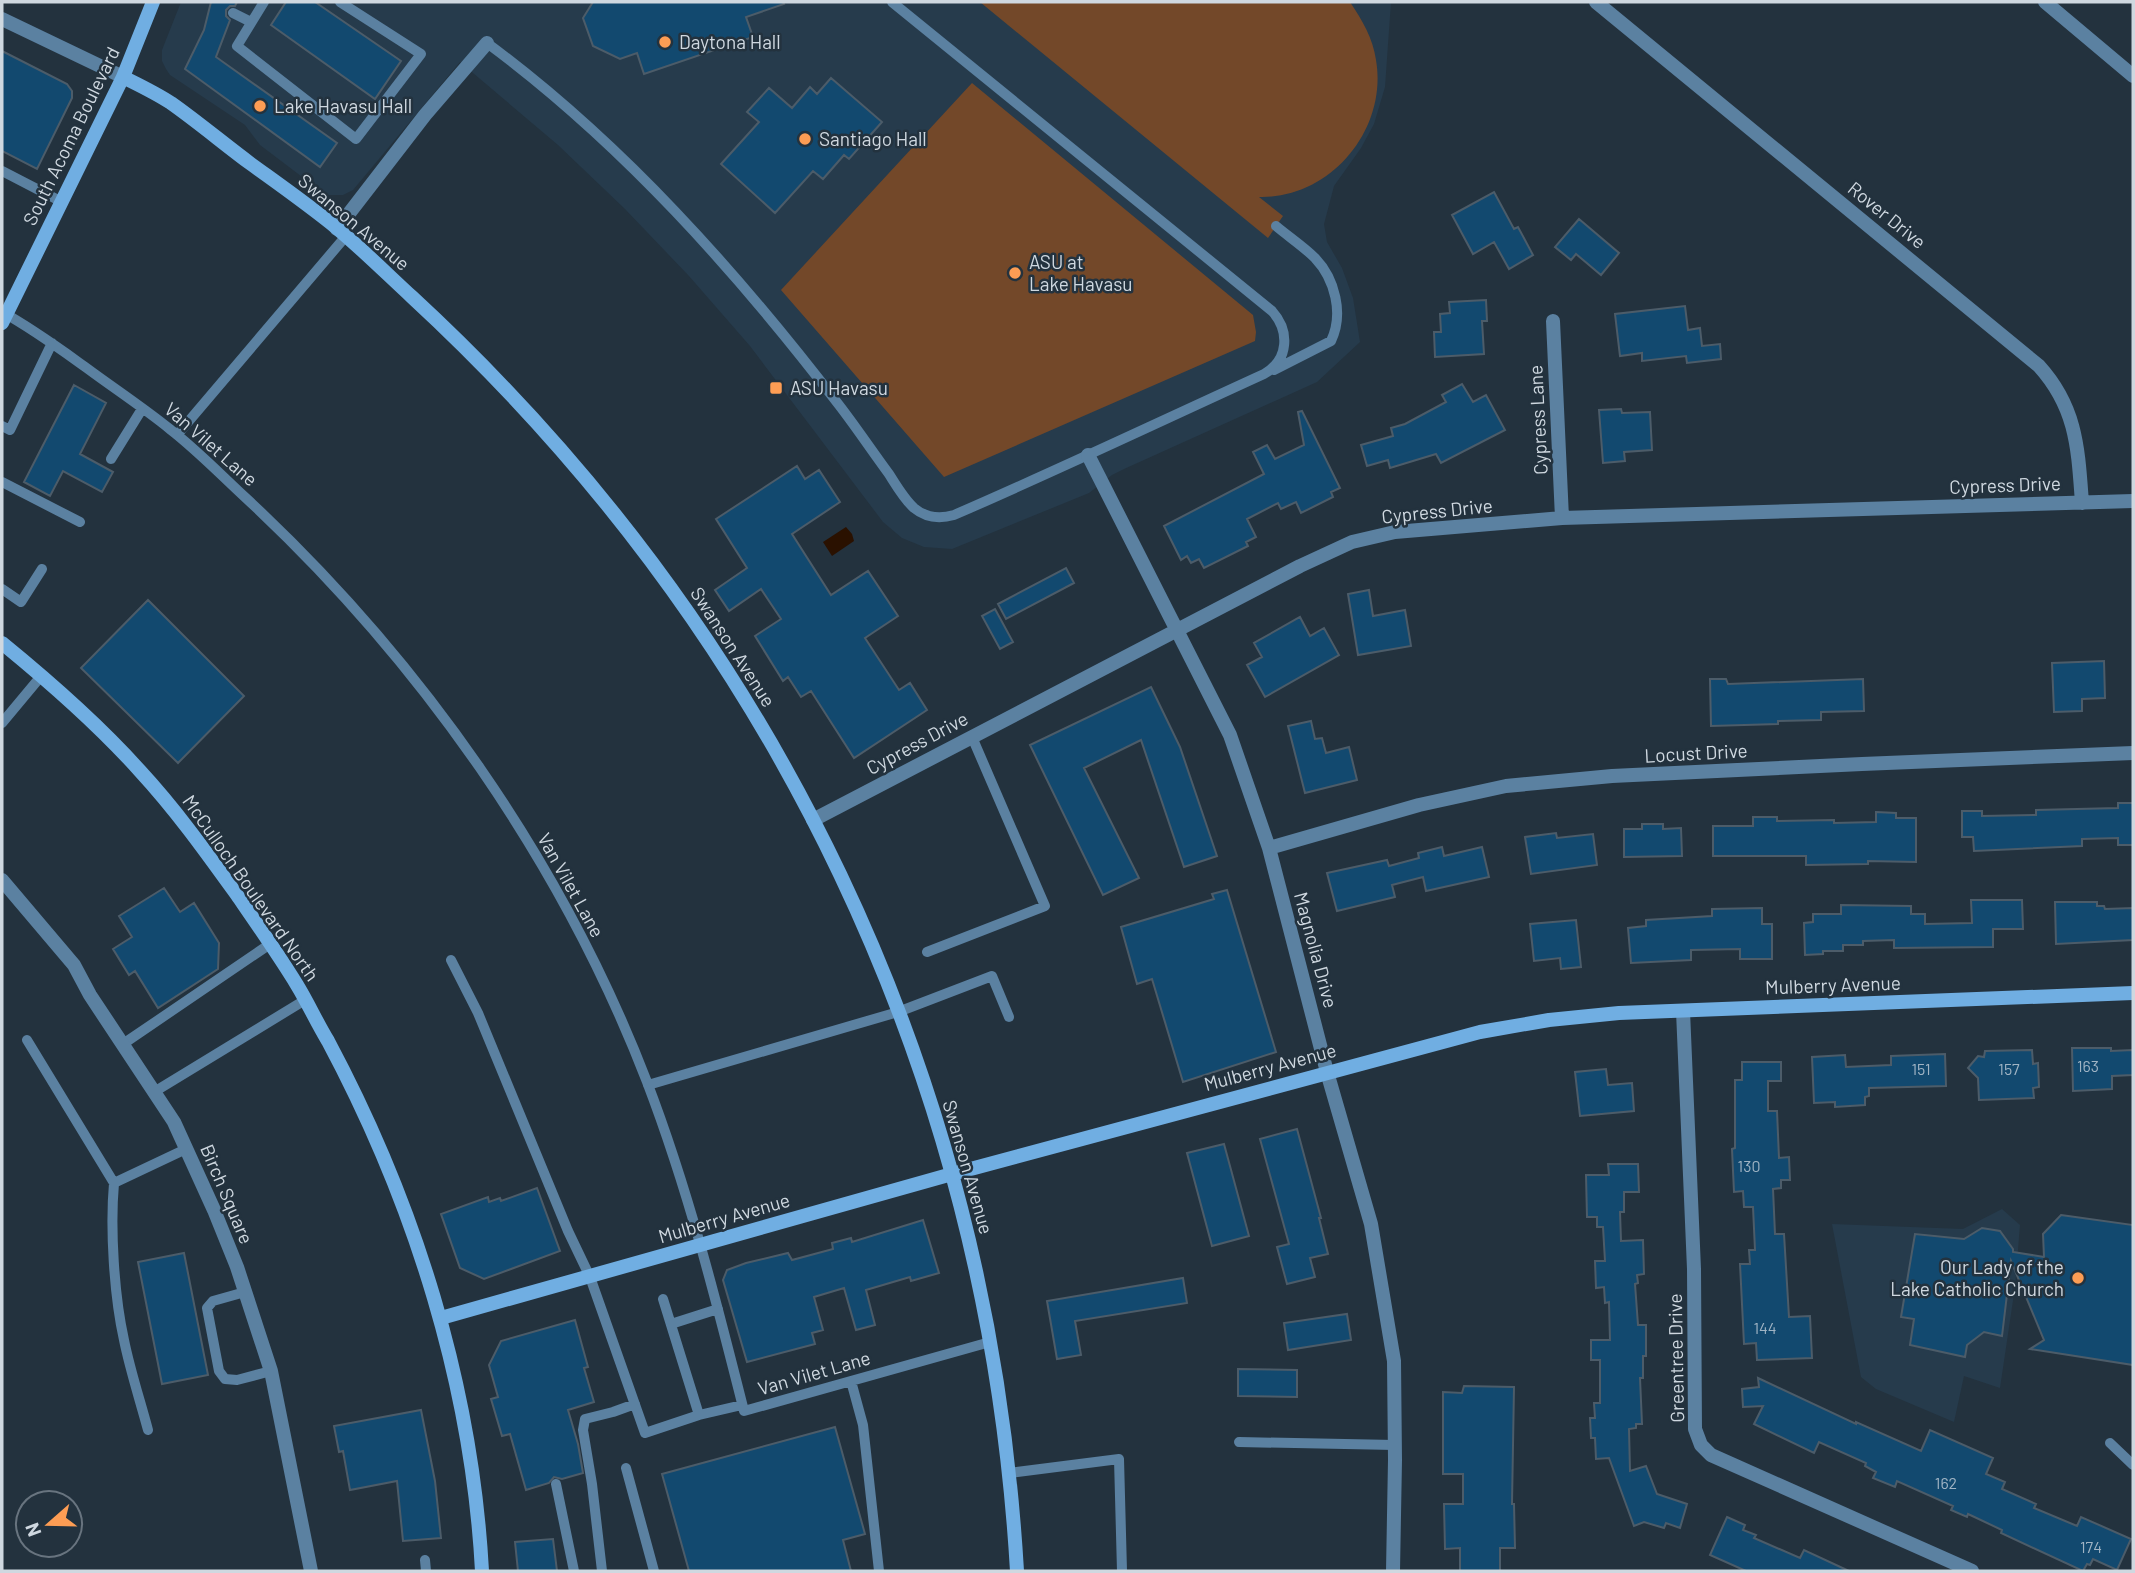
<svg xmlns="http://www.w3.org/2000/svg" width="2135" height="1573" font-family="Barlow,sans-serif">
<style>
.built{fill:#263b4c}
.green{fill:#734829}
.water{fill:#2a1100}
.building{fill:#12496f;stroke:#4c5c69;stroke-width:2}
.lines{fill:none;stroke-linecap:round;stroke-linejoin:round}
.lane{stroke:#5b81a1;stroke-width:10}
.street{stroke:#5b81a1;stroke-width:14}
.secondary{stroke:#70aee2;stroke-width:14}
.poi-dot{fill:#fd9d54;stroke:#23323e;stroke-width:2.5}
.labels{text-anchor:middle;stroke-width:5;stroke-linejoin:round;paint-order:stroke}
.number-label{font-size:16px;fill:#a0b4c4}
.poi-label{font-size:19px;fill:#cfd8e0;stroke:#23323e;text-anchor:start}
.street-label{font-size:19px;fill:#cfd8e0;stroke:#23323e}
</style>
<rect width="100%" height="100%" fill="#23323e"/>
<!-- built -->
<path class="built" d="M181,2H1391L1385,87L1374,124L1361,148L1334,186L1324,224L1327,242L1342,268L1353,298L1360,342L1317,382L1124,469L1112,475L1089,493L952,549L924,547L902,538L883,522L750,346L689,276L625,209L558,145L460,62L353,190L343,195H326L260,145L245,125L170,75L166,69L162,61V50Z
M2002,1209L2020,1225L2015,1287L2000,1388L1964,1376L1954,1422L1876,1389L1861,1377L1832,1224L1963,1229Z"/>
<!-- green -->
<path class="green" d="M980,2H1350C1362,20 1373,38 1376,60C1388,130 1330,199 1259,197L1283,216L1268,238Z
M972,83L1253,315L1256,332L1255,341L944,477L781,290Z"/>
<!-- water -->
<path class="water" d="M846,527L852,534L854,541L832,556L823,542Z"/>
<!-- building -->
<path class="building" d="M211,2H237L235,6H230L226,10V16L230,20L216,57L337,143L320,167L185,69L204,30Z
M286,2H315L401,61L375,99L271,25Z
M593,2H783L784,4L746,17L753,37L644,74L637,53L620,59L593,46L583,18Z
M2,51L67,84L72,91V98L37,169L2,151Z
M831,78L882,122L849,159L844,155L823,179L813,171L775,213L721,164L759,122L747,112L769,88L792,108L810,87L817,94Z
M1494,192L1514,229L1518,227L1533,255L1509,269L1494,242L1473,254L1452,215Z
M1579,219L1619,253L1601,275L1576,254L1571,260L1555,247Z
M1486,300L1487,321H1482L1484,354L1435,357L1434,332H1441L1440,314L1450,313L1449,302Z
M1685,306L1688,330L1700,328L1702,346L1720,344L1721,359L1687,363L1686,356L1642,361V353L1620,356L1615,314Z
M1462,384L1473,402L1486,395L1505,430L1441,463L1436,454L1390,468L1388,460L1367,466L1361,445L1393,436L1391,428L1405,424L1446,402L1442,395Z
M74,385L106,403L80,454L113,472L102,492L63,471L50,496L24,482Z
M1621,409L1622,413L1650,412L1652,450L1624,452L1625,461L1603,463L1599,410Z
M1302,411L1340,488L1331,492L1333,497L1301,513L1296,502L1281,509L1278,503L1247,519L1256,537L1246,542L1248,546L1204,568L1199,559L1191,563L1187,556L1181,560L1164,526L1264,474L1253,452L1267,445L1275,459L1304,445L1298,412Z
M797,466L805,479L819,470L840,502L792,534L831,595L868,571L898,616L865,638L899,690L910,683L927,710L854,758L811,691L801,697L788,677L783,681L755,636L781,619L761,589L729,611L715,590L747,568L716,519Z
M1066,568L1074,583L1006,619L998,604Z
M1369,590L1373,616L1405,610L1411,646L1358,655L1348,594Z
M148,600L244,696L178,763L81,668Z
M995,609L1013,642L1000,649L982,616Z
M1300,617L1310,636L1324,628L1339,655L1265,697L1247,665L1262,657L1254,643Z
M2104,661L2105,698L2082,699V711L2054,712L2052,663Z
M1710,679H1726L1728,684L1863,679L1864,711L1821,712V720L1778,721V724L1711,726Z
M1151,687L1180,747L1217,856L1184,867L1141,740L1084,768L1139,878L1103,895L1030,745Z
M1311,721L1315,739L1322,738L1326,753L1349,747L1357,780L1305,793L1288,726Z
M2118,803H2133V845H2118V838L2082,839V846L1974,851L1973,837H1962V811H1982V816L2036,815V810L2118,808Z
M1876,812L1896,813V818H1916V862L1868,861V864L1806,865V856H1713V826H1753V817H1777V821L1834,820V823L1876,822Z
M1642,824H1663V829L1681,828L1682,856L1624,857V829H1642Z
M1556,833L1557,838L1593,834L1597,865L1531,874L1525,837Z
M1442,847L1444,856L1482,847L1489,877L1426,891L1423,877L1392,885L1395,897L1337,911L1327,873L1387,860L1389,866L1419,858L1418,853Z
M164,888L180,912L194,903L219,943L218,969L158,1008L135,971L129,975L113,949L132,937L119,916Z
M1227,890L1276,1052L1183,1082L1152,979L1137,984L1121,927L1214,899L1212,894Z
M1971,900H2022L2023,929H1993V947L1894,948V940L1863,941V945H1843V951H1823V954L1805,955L1804,923L1813,922V914H1841V905L1911,906V914H1925V924L1972,923Z
M2055,902H2097V906H2104L2105,909L2133,908V940L2056,944Z
M1762,908V924H1772V959H1740V949L1691,950V960L1631,963L1628,928L1646,926V920L1712,916V909Z
M1576,920L1581,967L1561,969L1560,958L1534,961L1530,924Z
M2072,1048H2111V1051L2133,1050V1075L2112,1076V1089L2073,1091Z
M2032,1050L2033,1064L2038,1063L2039,1087L2033,1088L2034,1098L1979,1100L1978,1078L1968,1068L1978,1056L1984,1057L1985,1051Z
M1945,1054L1946,1086L1869,1088V1096L1865,1097V1105L1835,1107V1102L1814,1103L1812,1057L1845,1055L1846,1067L1891,1065V1056Z
M1742,1062H1781V1081H1768V1111H1777L1779,1158L1789,1157L1790,1180H1781V1188L1773,1189L1775,1234H1784L1789,1317L1810,1316L1812,1358L1757,1360L1756,1343L1744,1344L1740,1264H1750L1749,1250H1755L1753,1207H1744L1743,1191L1734,1192L1732,1149L1735,1148V1080H1742Z
M1606,1069L1608,1085L1632,1083L1634,1111L1580,1116L1575,1072Z
M1297,1129L1321,1218H1319L1328,1254L1310,1258L1315,1277L1287,1284L1277,1247L1289,1244L1260,1139Z
M1224,1144L1249,1236L1212,1246L1187,1153Z
M1608,1164H1638L1639,1192H1624V1212H1620L1621,1241L1643,1240L1644,1274L1637,1275L1638,1283L1635,1284L1638,1325H1646V1356H1643V1378H1640L1642,1424H1636V1428L1629,1429L1630,1471L1646,1466L1657,1494L1687,1504L1680,1528L1666,1523L1664,1528L1644,1522L1634,1526L1609,1458L1596,1459L1595,1438H1591L1590,1418H1595L1594,1403H1600V1360H1591V1340H1610L1609,1302L1605,1303L1604,1287L1596,1288L1595,1261H1605L1603,1227H1597V1217H1587L1586,1175H1609Z
M537,1188L560,1251L484,1279L460,1268L441,1214L488,1197L489,1202L500,1198L501,1201Z
M2061,1215L2133,1225V1365L2030,1349L2044,1340L2011,1261L2002,1336L1984,1332L1967,1345L1965,1357L1910,1345L1914,1319L1901,1317L1915,1234L1964,1239L1982,1228L2000,1231L2013,1249V1252L2044,1257L2043,1234Z
M923,1220L939,1273L911,1281L910,1277L866,1290L875,1325L856,1330L844,1288L814,1297L823,1330L812,1333L815,1344L747,1362L723,1280L727,1270L746,1263L788,1253L792,1260L833,1249L832,1243L851,1238L852,1242Z
M184,1253L208,1375L162,1384L138,1262Z
M1183,1278L1187,1303L1075,1321L1081,1355L1057,1359L1047,1301Z
M1347,1314L1351,1340L1288,1350L1284,1323Z
M575,1320L588,1367L584,1368L594,1402L568,1410L578,1444L583,1473L562,1479L554,1477L549,1483L526,1490L510,1434L502,1436L491,1399L498,1397L489,1365L501,1341Z
M1238,1369L1297,1370V1397L1238,1396Z
M1758,1378L1856,1424V1422L1921,1451L1930,1430L1993,1458L1986,1474L2005,1482L2002,1489L2036,1504L2034,1508L2077,1526L2081,1517L2131,1539L2117,1570L2093,1559L2090,1565L2087,1564L2083,1571L2001,1533L2002,1530L1968,1514L1967,1517L1951,1510L1953,1506L1897,1481L1895,1487L1873,1478L1876,1472L1865,1466L1866,1463L1819,1442L1814,1453L1754,1424L1763,1406L1743,1407L1742,1389L1759,1387Z
M1464,1386L1514,1387L1512,1504H1514L1515,1548H1500V1571H1460V1548L1445,1549L1444,1504H1463V1474H1443V1392L1462,1393Z
M421,1410L435,1481L441,1538L403,1541L397,1481L350,1490L343,1451L339,1452L334,1426Z
M835,1427L865,1534L843,1540L851,1571H689L662,1474Z
M1727,1517L1745,1525L1743,1530L1756,1535L1754,1538L1800,1558L1804,1550L1849,1571H1746L1710,1555Z
M553,1539L557,1571H518L515,1542Z"/>
<g class="lines">
<!-- lane -->
<path class="lane" d="M264,2L237,46L356,139L421,54L340,2
M233,13L251,22
M487,43C622,143 737,272 839,405C856,427 872,451 889,474C896,485 904,499 914,508C926,518 940,519 954,515C1058,470 1161,421 1264,374C1289,360 1290,331 1272,311L892,2
M2,171L62,202
M2,312C33,329 60,349 88,369C115,389 144,408 171,430C198,451 222,476 247,499C420,660 562,861 647,1082C688,1189 716,1300 744,1411L990,1342
M1274,370L1331,341C1344,314 1335,279 1315,258C1303,246 1289,237 1276,226
M2,426L10,430L52,343
M177,435L346,236
M111,459L142,409
M2,482L80,522
M2,589L21,602L42,569
M2,723L42,675
M927,952L1045,906L972,737
M451,960L478,1013L568,1231L590,1277L645,1433L699,1415L663,1299
M27,1040L114,1183C110,1228 114,1295 124,1340C130,1370 140,1400 148,1430
M123,1044L270,944
M648,1085L898,1012L992,976L1009,1017
M154,1092L305,1000
M114,1183L186,1149
M245,1292L213,1301L207,1308L219,1371L225,1379L237,1380L271,1371
M671,1324L718,1309
M851,1381L863,1425L879,1571
M699,1415L742,1405
M1239,1442L1395,1445
M2110,1443L2133,1465
M626,1468L654,1571
M1009,1473L1119,1459L1122,1571
M556,1484L574,1571
M425,1560L426,1571
M602,1571L592,1484L583,1430L585,1419L613,1412L635,1404"/>
<!-- street -->
<path class="street" d="M1596,2L2039,366C2077,408 2078,449 2082,503
M2045,2L2133,76
M2,19L123,77
M337,229L425,115L487,43
M1553,321L1562,518
M1088,455L1230,735L1269,848L1327,1072L1371,1224L1394,1361L1395,1460L1393,1571
M813,820L1300,566L1352,542L1395,532L1562,518L2133,501
M1269,848L1419,805L1506,786L1612,776L1862,764L2133,753
M2,880L74,965L90,995L174,1122L214,1210L237,1267L271,1371L311,1571
M1683,1011L1694,1269L1695,1429L1701,1445L1711,1455L1972,1571"/>
<!-- secondary -->
<path class="secondary" d="M123,77C139,85 156,93 171,103C198,122 224,144 251,164C280,185 310,206 338,229C364,251 387,274 412,297C776,633 988,1076 1017,1571
M2,323L123,77L153,2
M2,643C51,683 98,724 140,771C176,810 206,852 237,895C257,924 278,954 297,985C308,1003 317,1023 328,1041C415,1204 472,1386 482,1571
M441,1318L952,1174L1480,1032L1549,1020L1619,1013L2133,993"/>
</g>
<!-- markers -->
<g class="poi-dot">
<circle cx="665" cy="42" r="7"/>
<circle cx="260" cy="106" r="7"/>
<circle cx="805" cy="139" r="7"/>
<circle cx="1015" cy="273" r="7"/>
<rect x="769" y="381" width="14" height="14" rx="3.5"/>
<circle cx="2078" cy="1278" r="7"/>
</g>
<g class="labels">
<!-- number labels -->
<g class="number-label">
<text x="2088" y="1072">163</text>
<text x="1921" y="1075">151</text>
<text x="2009" y="1075">157</text>
<text x="1749" y="1172">130</text>
<text x="1765" y="1334">144</text>
<text x="1946" y="1489">162</text>
<text x="2091" y="1553">174</text>
</g>
<!-- poi labels -->
<g class="poi-label">
<text x="679" y="49">Daytona Hall</text>
<text x="274" y="113">Lake Havasu Hall</text>
<text x="819" y="146">Santiago Hall</text>
<text x="1029" y="269">ASU at<tspan x="1029" dy="22">Lake Havasu</tspan></text>
<text x="790" y="395">ASU Havasu</text>
<text x="2064" y="1274" text-anchor="end">Our Lady of the<tspan x="2064" dy="22">Lake Catholic Church</tspan></text>
</g>
<!-- street labels -->
<g class="street-label">
<text transform="translate(71 136) rotate(-64)" y="7">South Acoma Boulevard</text>
<text transform="translate(1887 215) rotate(39)" y="7">Rover Drive</text>
<text transform="translate(354 222) rotate(40)" y="7">Swanson Avenue</text>
<text transform="translate(1538 420) rotate(-93)" y="7">Cypress Lane</text>
<text transform="translate(211 444) rotate(41)" y="7">Van Vilet Lane</text>
<text transform="translate(2005 485) rotate(-2)" y="7">Cypress Drive</text>
<text transform="translate(1437 511) rotate(-6)" y="7">Cypress Drive</text>
<text transform="translate(733 647) rotate(57)" y="7">Swanson Avenue</text>
<text transform="translate(917 743) rotate(-28)" y="7">Cypress Drive</text>
<text transform="translate(1696 753) rotate(-3)" y="7">Locust Drive</text>
<text transform="translate(571 885) rotate(61)" y="7">Van Vilet Lane</text>
<text transform="translate(251 888) rotate(55)" y="7">McCulloch Boulevard North</text>
<text transform="translate(1316 950) rotate(75)" y="7">Magnolia Drive</text>
<text transform="translate(1833 985) rotate(-2)" y="7">Mulberry Avenue</text>
<text transform="translate(1270 1067) rotate(-15)" y="7">Mulberry Avenue</text>
<text transform="translate(968 1167) rotate(74)" y="7">Swanson Avenue</text>
<text transform="translate(227 1194) rotate(67)" y="7">Birch Square</text>
<text transform="translate(724 1218) rotate(-16)" y="7">Mulberry Avenue</text>
<text transform="translate(1676 1358) rotate(-91)" y="7">Greentree Drive</text>
<text transform="translate(814 1373) rotate(-16)" y="7">Van Vilet Lane</text>
</g>
</g>
<!-- border -->
<rect width="2135" height="1573" fill="none" stroke="#cfd8e0" stroke-width="7"/>
<!-- north arrow -->
<g transform="translate(49 1524) rotate(250)"><circle r="33" fill="#23323e" stroke="#68747f" stroke-width="2"/>
<path d="M0-5L12 26L0 18L-12 26Z" fill="#fd9d54"/>
<text y="-10" font-size="19" font-weight="bold" text-anchor="middle" fill="#cfd8e0">N</text>
</g>
</svg>
